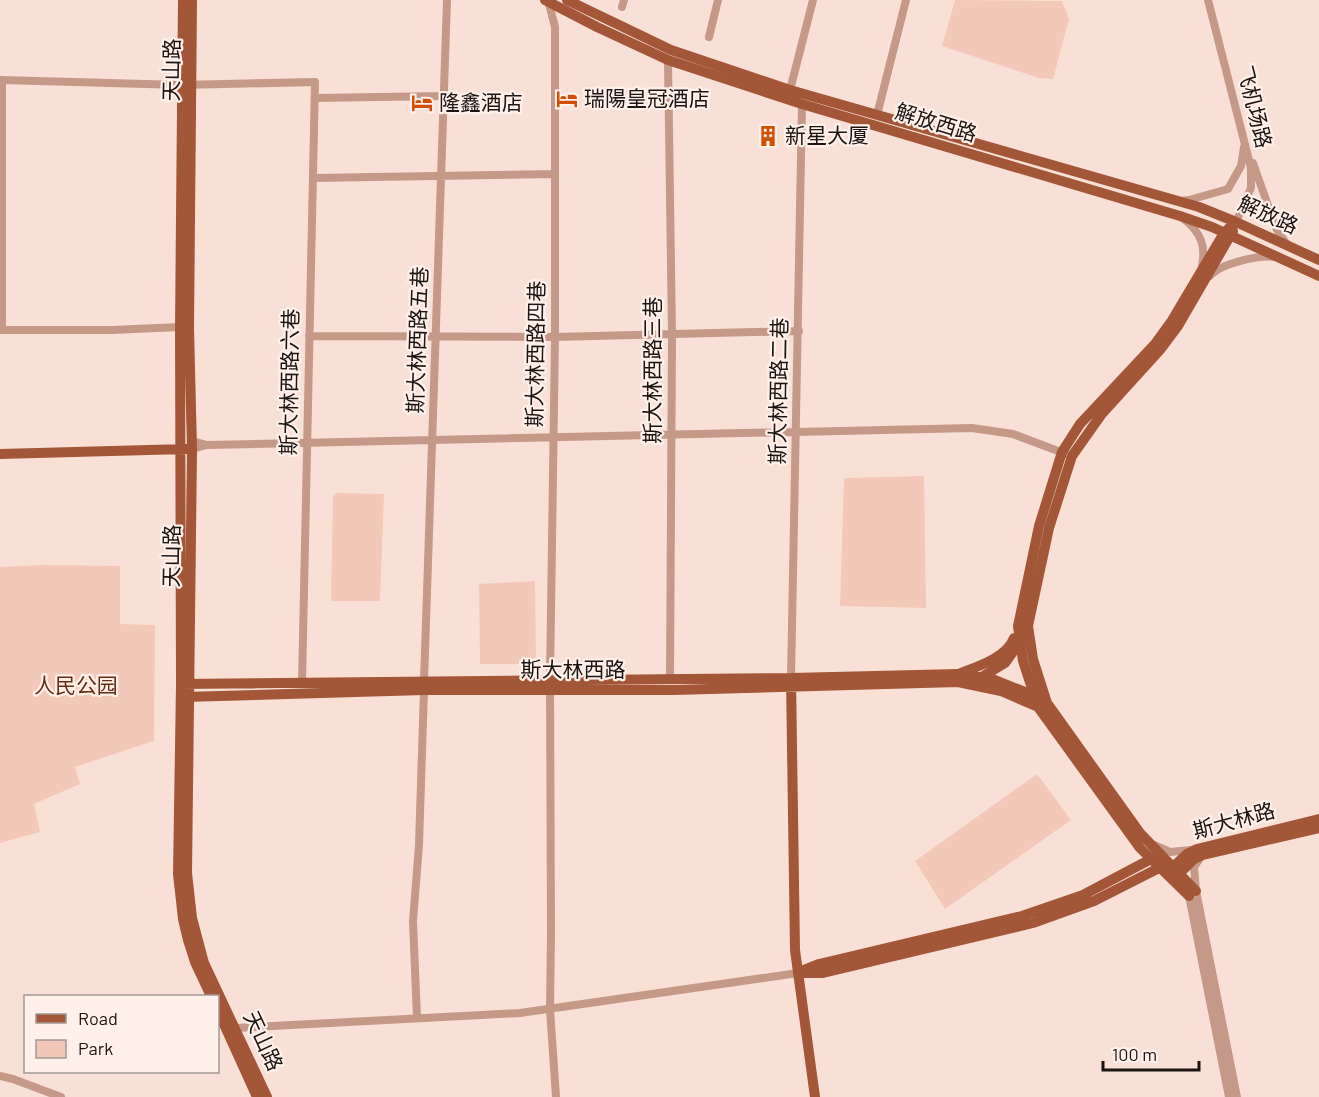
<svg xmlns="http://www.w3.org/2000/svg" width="1319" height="1097" font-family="Barlow,'Noto Sans SC',sans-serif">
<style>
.green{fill:#f2c9b9}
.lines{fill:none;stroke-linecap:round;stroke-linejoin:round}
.minor{stroke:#c59988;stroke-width:8}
.major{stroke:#a35638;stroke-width:10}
.labels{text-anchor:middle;stroke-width:4.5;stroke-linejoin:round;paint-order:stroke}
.street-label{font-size:21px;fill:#1c1411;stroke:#fff0ea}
.poi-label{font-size:21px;fill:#1c1411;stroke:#fff0ea;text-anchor:start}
.park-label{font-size:21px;fill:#682b10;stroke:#fff0ea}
</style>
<rect width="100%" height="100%" fill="#f9e0d7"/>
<!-- green -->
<path class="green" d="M955,0L1062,1L1069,19L1053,79L1039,78L942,46Z
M924,476L926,608L840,606L844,478Z
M337,493L384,494L380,601H331L333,496Z
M41,565L120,566V624L155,625L154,741L75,767L80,784L34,804L40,832L0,843V567Z
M535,581L536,664H480L479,584Z
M1037,774L1071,820L945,909L915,861Z"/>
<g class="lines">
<!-- minor -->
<path class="minor" d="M548,0L555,27V337L550,680L551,933L550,1009L556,1097
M1208,0L1251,168V188L1236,222
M622,7L624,0
M709,37L718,0
M668,60L672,334L670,679
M0,80L182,85L315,82L302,683
M790,90L813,0
M315,98L444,96
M877,115L906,0
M1253,163L1276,228L1287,245
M313,178L554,174
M1181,201L1189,200L1228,189L1241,166L1244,147
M1185,220C1201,233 1206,246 1202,266
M1210,276C1221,263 1259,255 1276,257
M0,330H112L180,327
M2,330V80
M309,336L555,337L799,331
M207,445L972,428L1013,434L1066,454
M192,449L207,445L192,441
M791,678L802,104
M424,681L447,0
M1154,845L1170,852L1191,850
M1200,858L1194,867L1196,891L1237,1097
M1189,896L1229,1097
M417,1018L413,921L419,845L424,690
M229,1030L235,1028L520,1013L798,973
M0,1076L13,1079L61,1097"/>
<!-- major -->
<path class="major" d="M183,0L180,327L181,684L178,874L183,919L188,940L195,962L211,996
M192,0L189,328L192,449L187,873L192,918L204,963L267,1097
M545,0L597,27L668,60L802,104L1180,216L1212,227L1319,276
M567,0L671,50L790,90L1199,207L1236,222L1319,260
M0,454L186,449
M961,673C979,666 1007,657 1014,638
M791,678L795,950L815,1097
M980,678L1005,663L1022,639
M182,684L791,678L958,674L992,679L1035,696L1045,697
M184,697L424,690H674L958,682L1001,691L1038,707
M1169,871L1187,854L1197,849L1319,819
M1175,878L1194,859L1203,855L1319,828
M1196,891L1140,833L1047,703L1033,659L1028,626L1049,528L1072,456L1101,415L1160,350L1178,326L1233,231
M1189,896L1140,848L1038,707L1023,661L1018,626L1039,526L1062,452L1080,424L1155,344L1171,322L1224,233L1229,228
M804,970L819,964L1022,916L1083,895L1151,859
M798,973H823L1033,923L1094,901L1159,868
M218,1011L257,1097"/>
</g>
<!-- icons -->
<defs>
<symbol id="hotel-bare" viewBox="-9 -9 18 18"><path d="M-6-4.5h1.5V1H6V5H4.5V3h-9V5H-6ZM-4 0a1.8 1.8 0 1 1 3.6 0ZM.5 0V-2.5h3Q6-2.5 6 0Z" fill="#d24e00" stroke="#fff0ea" stroke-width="2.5" paint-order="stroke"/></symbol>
<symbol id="building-bare" viewBox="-9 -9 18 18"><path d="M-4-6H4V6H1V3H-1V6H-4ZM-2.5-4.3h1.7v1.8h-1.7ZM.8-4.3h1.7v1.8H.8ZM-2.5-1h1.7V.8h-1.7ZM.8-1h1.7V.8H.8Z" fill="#d24e00" stroke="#fff0ea" stroke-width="2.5" paint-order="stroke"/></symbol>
</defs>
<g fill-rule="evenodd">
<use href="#hotel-bare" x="552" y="84" width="30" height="30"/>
<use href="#hotel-bare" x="407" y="88" width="30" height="30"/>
<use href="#building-bare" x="753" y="121" width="30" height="30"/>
</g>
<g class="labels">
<!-- street labels -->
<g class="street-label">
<text transform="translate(172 70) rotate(-89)" y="7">天山路</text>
<text transform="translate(1254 107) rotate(76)" y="7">飞机场路</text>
<text transform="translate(936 123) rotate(17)" y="7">解放西路</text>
<text transform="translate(1268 215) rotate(24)" y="7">解放路</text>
<text transform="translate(418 340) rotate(-88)" y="7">斯大林西路五巷</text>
<text transform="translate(536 354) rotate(-89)" y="7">斯大林西路四巷</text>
<text transform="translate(653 370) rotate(-90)" y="7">斯大林西路三巷</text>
<text transform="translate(290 382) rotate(-89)" y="7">斯大林西路六巷</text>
<text transform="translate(779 391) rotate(-89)" y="7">斯大林西路二巷</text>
<text transform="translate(172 556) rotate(-89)" y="7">天山路</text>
<text x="573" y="677">斯大林西路</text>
<text transform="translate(1234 821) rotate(-15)" y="7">斯大林路</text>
<text transform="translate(263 1041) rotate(65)" y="7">天山路</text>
</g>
<!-- poi labels -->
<g class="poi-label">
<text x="584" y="106">瑞陽皇冠酒店</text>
<text x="439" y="110">隆鑫酒店</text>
<text x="785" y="143">新星大厦</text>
</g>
<!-- park labels -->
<g class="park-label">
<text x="76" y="693">人民公园</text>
</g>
</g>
<!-- legend -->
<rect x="24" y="995" width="195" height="78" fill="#fff0ea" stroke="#a49893" stroke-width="1.5"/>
<rect x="36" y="1014" width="30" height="9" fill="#a35638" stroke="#a49893" stroke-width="1.5"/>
<text x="78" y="1025" font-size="18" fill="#1c1411">Road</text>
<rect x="36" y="1040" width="30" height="18" fill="#f2c9b9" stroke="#a49893" stroke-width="1.5"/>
<text x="78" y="1055" font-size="18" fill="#1c1411">Park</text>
<!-- scale -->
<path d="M1103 1061v9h96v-9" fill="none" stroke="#1c1411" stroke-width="3"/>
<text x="1112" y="1061" font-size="18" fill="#1c1411" stroke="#fff0ea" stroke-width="4.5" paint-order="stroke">100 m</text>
</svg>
